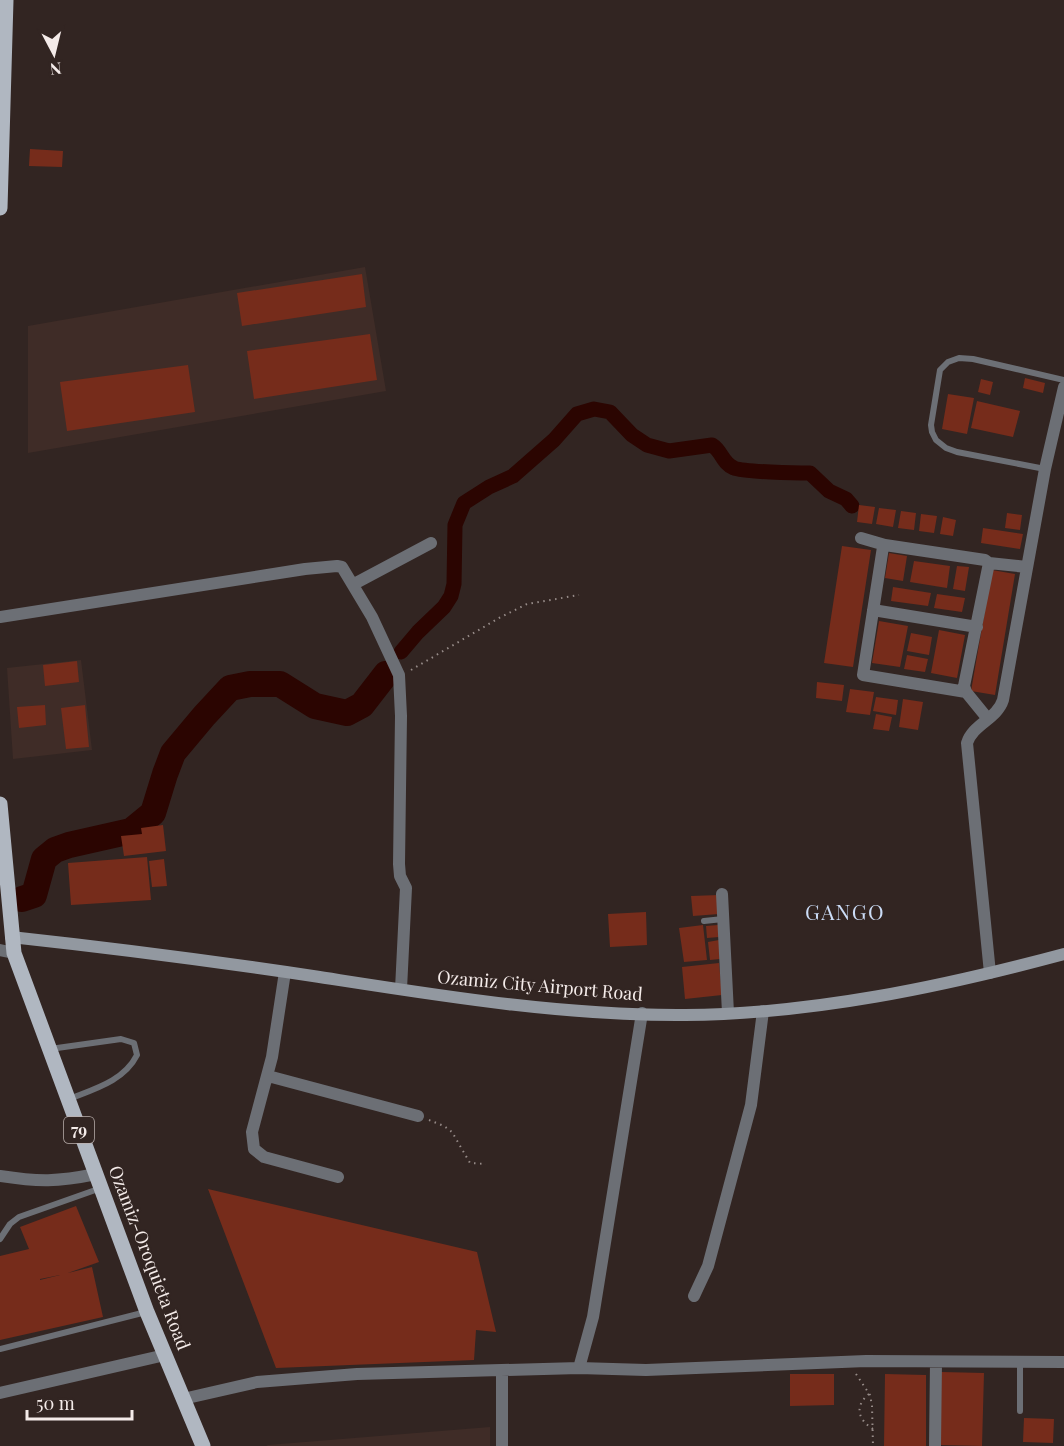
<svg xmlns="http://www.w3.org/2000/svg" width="1064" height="1446" font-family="'Playfair Display',serif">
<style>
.built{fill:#3f2c27}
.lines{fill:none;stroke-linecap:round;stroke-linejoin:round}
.canal{stroke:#2b0501;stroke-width:15}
.river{stroke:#2b0501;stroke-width:26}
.building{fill:#762c1b}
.path{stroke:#978c89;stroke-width:2;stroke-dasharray:1.5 4.5;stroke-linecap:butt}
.service{stroke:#6c6f75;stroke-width:6}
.minor{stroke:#6c6f75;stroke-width:12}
.tertiary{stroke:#6c6f75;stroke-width:12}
.secondary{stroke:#9298a0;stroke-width:12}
.primary{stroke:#b0b7c1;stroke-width:15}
.labels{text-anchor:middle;stroke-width:4.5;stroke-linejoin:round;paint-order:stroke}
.shield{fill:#322522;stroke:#bab0ad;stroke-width:1.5}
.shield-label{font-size:16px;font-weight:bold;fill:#f4ebe9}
.street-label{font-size:18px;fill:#f4ebe9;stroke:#322522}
.quarter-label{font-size:21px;letter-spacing:1.5px;fill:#cbdcf6;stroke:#322522}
</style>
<rect width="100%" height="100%" fill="#322522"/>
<!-- built -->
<path class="built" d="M365,267L386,391L28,453V326Z
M81,660L92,750L13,759L7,668Z
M490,1427V1446H266L268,1445Z"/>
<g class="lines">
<!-- canal -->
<path class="canal" d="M401,652L418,632L444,607L451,596L454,584L455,525L464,503L489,487L513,476L554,440L577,414L594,409L610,412L632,435L647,445L669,451L712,445C722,451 722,463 734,468C743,472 798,473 810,473L829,491L846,499L852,506"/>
<!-- river -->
<path class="river" d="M22,899L34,895L44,859L55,850L69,845L131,831L153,813L165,774L173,753L204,716L230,688L250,684H280L315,706L347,713L362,705L386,674"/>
</g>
<!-- building -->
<path class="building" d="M30,149L63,151L62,167L29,166Z
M362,274L366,307L242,326L237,293Z
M370,334L377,380L254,399L247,351Z
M188,365L195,412L67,431L60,382Z
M1025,378L1045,383L1043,393L1023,388Z
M981,379L993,382L990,395L978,392Z
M948,394L974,398L967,434L942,429Z
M977,401L1020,411L1013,437L971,428Z
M859,505L875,507L872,524L857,522Z
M879,508L896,510L893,527L876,524Z
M901,511L916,513L914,530L898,528Z
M1007,513L1022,515L1020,530L1005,528Z
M921,514L937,516L934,533L919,531Z
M943,517L956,520L953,536L940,534Z
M983,528L1023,534L1020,549L981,543Z
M842,546L871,550L853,667L824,663Z
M889,553L907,556L903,581L885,578Z
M914,561L950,566L947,588L910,582Z
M957,566L969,567L965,591L953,589Z
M992,570L1015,574L995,695L971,691Z
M893,587L931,593L928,606L891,601Z
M937,594L965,598L962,612L934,608Z
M879,621L908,626L900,667L872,663Z
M939,630L965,635L957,678L931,673Z
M911,633L932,637L929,655L907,651Z
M907,655L928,659L925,672L904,669Z
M77,661L79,682L45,686L43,665Z
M817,682L844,685L842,701L816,698Z
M850,689L874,692L870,715L846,712Z
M876,697L898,700L896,715L873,711Z
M903,699L923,702L918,730L899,727Z
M45,705L46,725L19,728L17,707Z
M85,705L89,747L66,749L61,708Z
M876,714L892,717L889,731L873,729Z
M163,825L166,851L124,856L121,836L142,834L141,828Z
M147,857L151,900L71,905L68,863Z
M164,859L167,886L152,887L149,861Z
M719,895V914L693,916L691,896Z
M646,912L647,945L610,947L608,914Z
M703,925L707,960L684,962L679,928Z
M718,925L719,937L707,938L706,926Z
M719,940L720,959L710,960L708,942Z
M719,963L722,995L685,999L682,967Z
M208,1189L477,1252L496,1332L476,1330L474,1360L276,1368Z
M76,1206L99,1262L65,1274L40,1279V1280L92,1267L103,1317L0,1340V1256L29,1249L20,1227Z
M941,1372L984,1373L982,1446L939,1445Z
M790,1374H834V1405L790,1406Z
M885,1374L926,1375V1446H884Z
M1024,1418L1054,1419L1053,1443L1023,1442Z"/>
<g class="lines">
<!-- path -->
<path class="path" d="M411,670L499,618L527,604L579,595
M429,1120L444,1126L452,1132L470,1163L486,1164
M856,1374L870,1395L872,1406L873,1446
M869,1394C854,1406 858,1420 873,1429"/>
<!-- service -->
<path class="service" d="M1045,469L957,452L946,448L936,440L932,432L931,425L940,370L948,362L959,358L973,359L1064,380
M704,921L723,919
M50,1049L121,1039L134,1043L137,1055C124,1081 94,1089 69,1099
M0,1239L10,1224L19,1217L101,1188
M0,1349L146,1312
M1020,1411V1362"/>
<!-- minor -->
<path class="minor" d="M861,538L885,545
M989,563L1027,567
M354,584L431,543
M873,610L977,627
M0,617L305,569L337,566L342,567L372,617L399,675L401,716L399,864L400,876L406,888L401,989
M966,692L863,675L883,547L885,545L985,560L989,563L964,686L966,692L988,719
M722,894L728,1013
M285,972L272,1057L252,1132L254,1149L264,1157L338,1177
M990,973L967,743C973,724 997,719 1003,700L1045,469L1064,387
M268,1076L418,1116
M0,1176C39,1182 57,1182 96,1174
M694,1296L708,1266L751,1105L763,1011
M579,1368L593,1317L642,1013
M502,1371V1446
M0,1393L165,1355
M183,1399L257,1382L357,1374L579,1368L646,1370L866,1361L1064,1362
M935,1446L936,1362"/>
<!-- tertiary -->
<path class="tertiary" d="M0,950L14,953"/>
<!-- secondary -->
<path class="secondary" d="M11,937C112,948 213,961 313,976C436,995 561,1016 685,1015C813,1014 941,987 1064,954"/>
<!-- primary -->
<path class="primary" d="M0,208L6,0
M0,804L14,953L147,1312L203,1446"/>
</g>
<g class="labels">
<!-- shield labels -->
<rect class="shield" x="64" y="1117" width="30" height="26" rx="4.5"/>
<g class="shield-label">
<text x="79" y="1136">79</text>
</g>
<!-- street labels -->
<g class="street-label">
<text transform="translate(540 986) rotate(5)" y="6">Ozamiz City Airport Road</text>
<text transform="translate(149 1258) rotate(69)" y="6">Ozamiz-Oroquieta Road</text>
</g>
<!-- quarter labels -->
<g class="quarter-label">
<text x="845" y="920">GANGO</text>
</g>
</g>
<!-- north arrow -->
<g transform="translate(54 54) rotate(173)" stroke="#322522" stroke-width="4.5" paint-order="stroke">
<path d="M0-4.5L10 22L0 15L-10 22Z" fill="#f4ebe9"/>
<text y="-9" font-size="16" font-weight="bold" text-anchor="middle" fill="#f4ebe9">N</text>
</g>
<!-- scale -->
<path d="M27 1410v9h105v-9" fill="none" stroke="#f4ebe9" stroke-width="3"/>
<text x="36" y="1410" font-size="18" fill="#f4ebe9" stroke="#322522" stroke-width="4.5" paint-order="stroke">50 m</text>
</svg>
